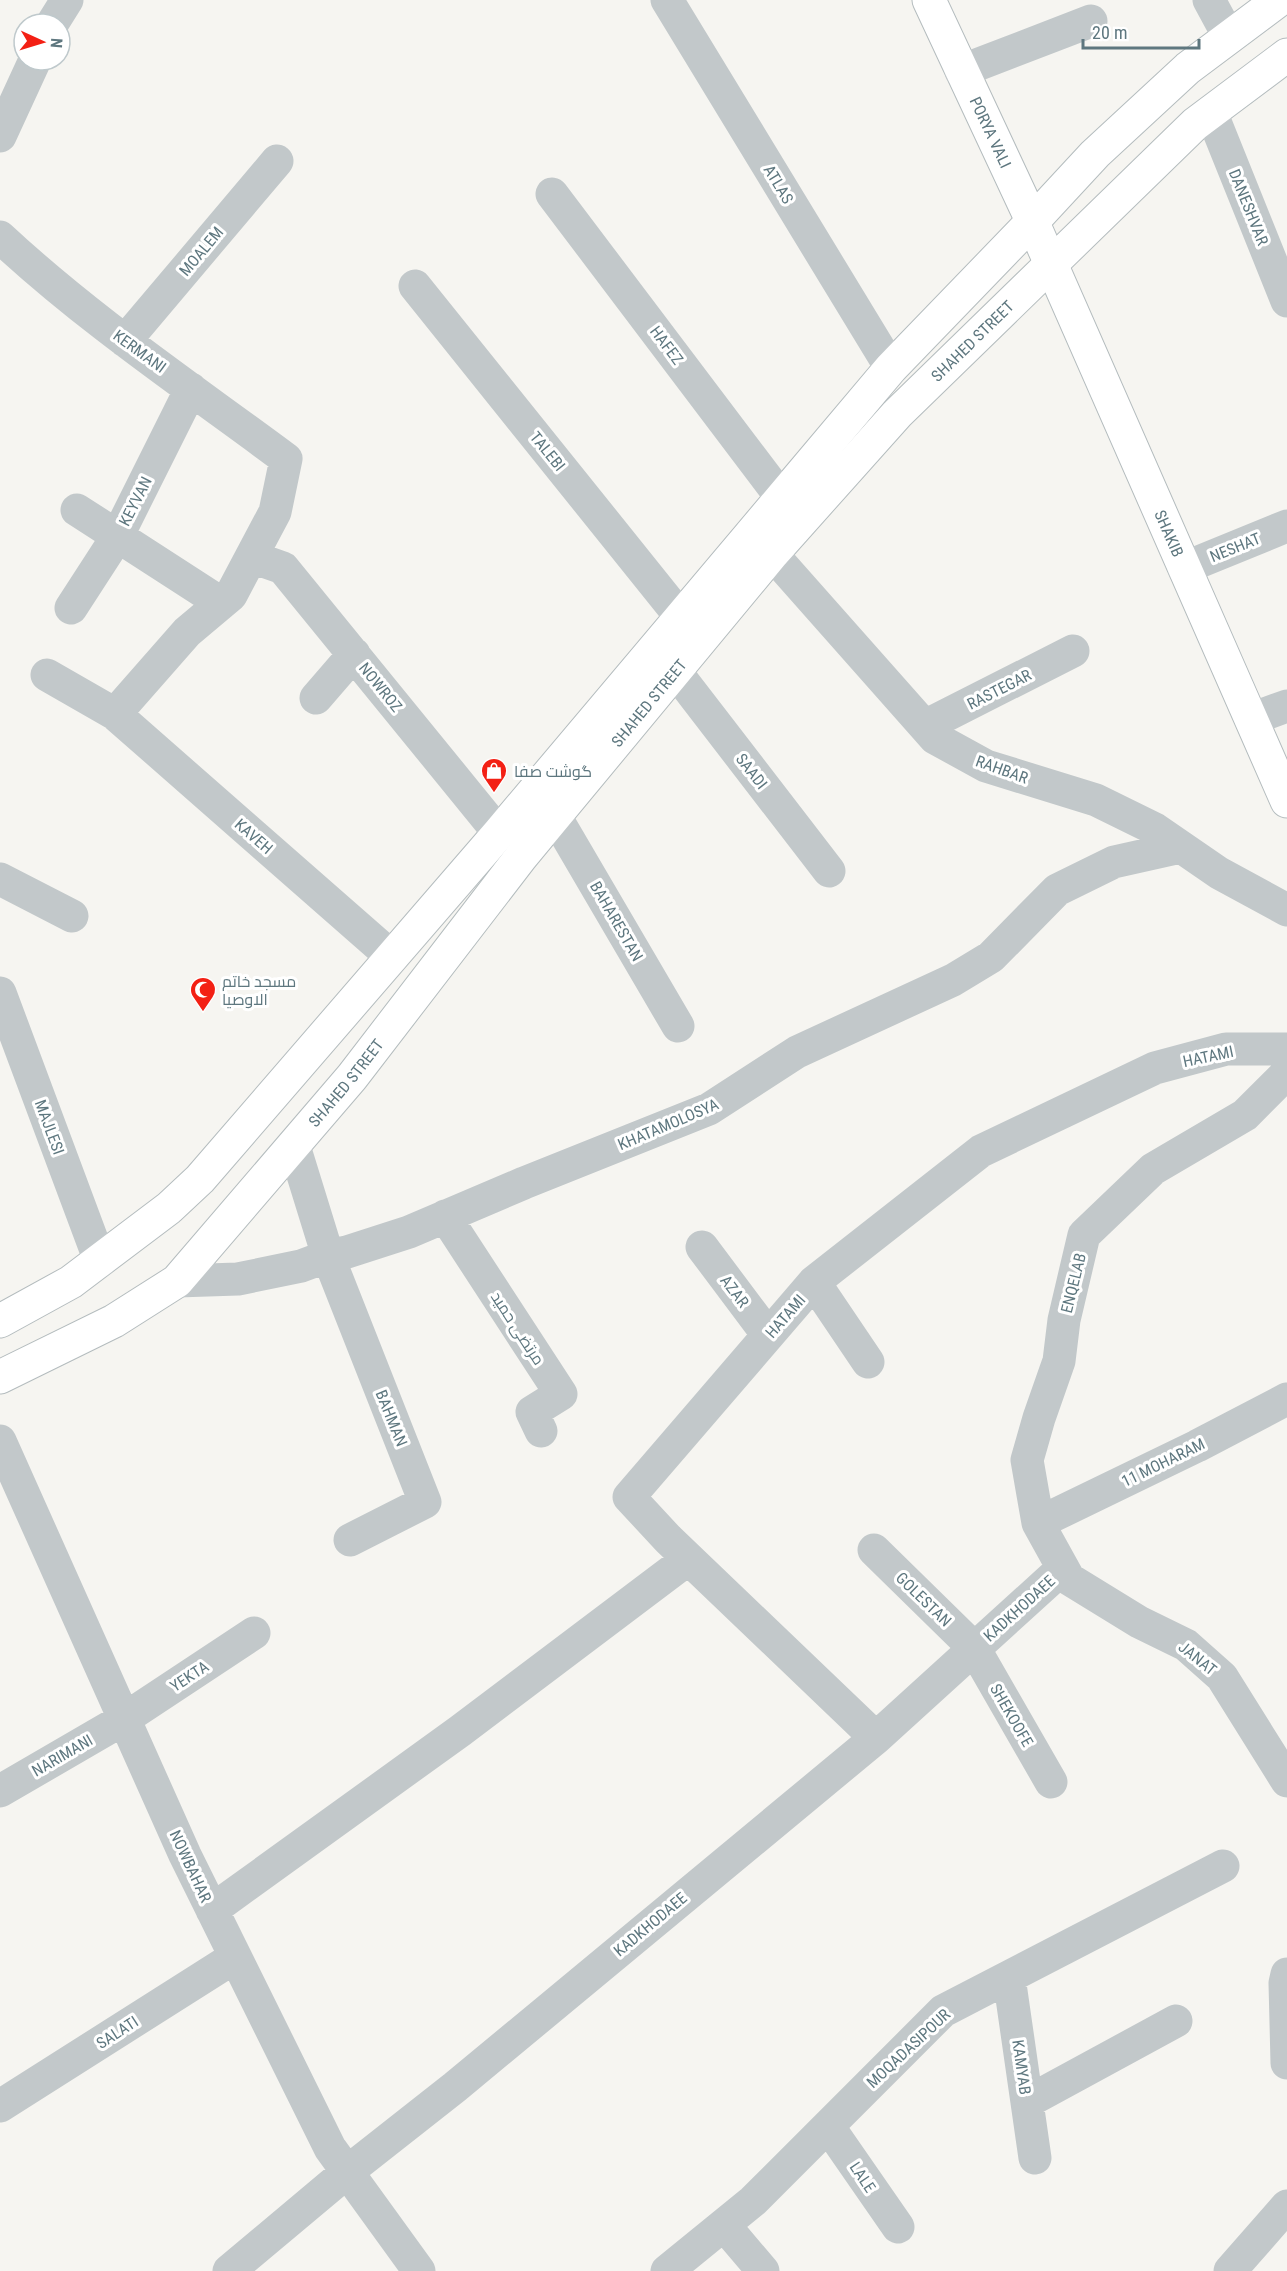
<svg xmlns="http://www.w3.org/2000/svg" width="1287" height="2271" font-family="'Roboto Condensed',Cairo,sans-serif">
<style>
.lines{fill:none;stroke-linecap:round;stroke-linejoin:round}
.secondary-casing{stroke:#b4bcbe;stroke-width:35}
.street{stroke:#c2c8ca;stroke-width:33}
.secondary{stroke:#fff;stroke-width:33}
.labels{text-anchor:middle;stroke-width:6;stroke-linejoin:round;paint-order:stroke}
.street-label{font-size:16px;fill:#5e777f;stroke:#fff}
.poi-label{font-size:16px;fill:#5e777f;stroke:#fff;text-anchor:start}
</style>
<rect width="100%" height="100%" fill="#f6f5f1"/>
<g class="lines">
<defs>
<g id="secondary">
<path id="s1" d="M929,0L1029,214L1287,801"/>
<path d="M0,1321L71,1282L169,1208L200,1179L499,833L891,368L1032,222L1095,154L1188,68L1279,0"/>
<path id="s2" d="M0,1377L114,1321L177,1281L352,1077L521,857L772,554L897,414L1195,124L1287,55"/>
</g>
</defs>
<!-- secondary casing -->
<use href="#secondary" class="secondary-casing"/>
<!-- street -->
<path class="street" d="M667,0L891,368
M1209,0L1229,37
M52,24L67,0
M961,71L1091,21
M1211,112L1287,301
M0,136L35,60
M552,194L781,497
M0,237C88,319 189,387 286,459L275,512L231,595L187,632L115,714
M415,286L680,616
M125,341L277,161
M77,510L221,603
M772,554L935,738L986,766L1096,800L1155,829L1219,873L1287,910
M252,557L283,568L499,833
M1184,568L1287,526
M71,608L117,537L191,389
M675,671L829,871
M47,675L115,714L392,957
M316,698L354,654
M1251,719L1287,706
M925,726L1073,651
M555,816L678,1026
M0,879L72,916
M0,993L100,1261
M1287,1073L1245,1115L1153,1169L1084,1235L1064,1320L1059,1361L1039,1418L1027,1460L1038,1523L1069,1579L1139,1622L1186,1645L1222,1677L1287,1781
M294,1146L328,1256L425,1502L350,1540
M445,1216L561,1394L532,1412L541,1431
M702,1247L768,1335
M177,1281L238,1279L301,1266L328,1256L347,1252L409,1232L524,1183L709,1109L797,1052L953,980L991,957L1057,890L1114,862L1181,847
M814,1282L868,1362
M0,1441L185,1855L330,2148L419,2271
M1038,1523L1197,1446L1287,1399
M874,1550L974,1648L1051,1782
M876,1738L668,1539L629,1497L814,1282L981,1151L1155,1068L1226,1049H1287
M0,1791L124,1719L254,1633
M212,1910L460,1731L688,1559
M1287,1974L1285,1983L1287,2063
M1009,1977L1035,2158
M1027,2102L1176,2021
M0,2106L235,1957
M828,2126L898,2227
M724,2225L763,2271
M229,2271L347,2172L455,2087L876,1738L1063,1568
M667,2271L753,2201L943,2011L1223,1866
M1230,2271L1287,2206"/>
<!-- secondary -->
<use href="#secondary" class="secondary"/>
</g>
<!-- icons -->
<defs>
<symbol id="shop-pin" viewBox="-11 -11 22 30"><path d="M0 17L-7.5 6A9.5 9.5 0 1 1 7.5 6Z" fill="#f32014" stroke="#fff"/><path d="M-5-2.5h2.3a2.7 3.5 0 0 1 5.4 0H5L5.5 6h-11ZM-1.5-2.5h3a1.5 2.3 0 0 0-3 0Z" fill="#fff"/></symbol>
<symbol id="mosque-pin" viewBox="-11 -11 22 30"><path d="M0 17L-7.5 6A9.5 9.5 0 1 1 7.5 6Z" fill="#f32014" stroke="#fff"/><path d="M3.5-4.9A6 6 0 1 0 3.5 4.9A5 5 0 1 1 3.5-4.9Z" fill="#fff"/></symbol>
</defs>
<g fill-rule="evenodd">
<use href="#shop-pin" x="479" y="756" width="30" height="40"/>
<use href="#mosque-pin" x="188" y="975" width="30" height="40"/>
</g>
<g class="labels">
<!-- street labels -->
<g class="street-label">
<text dy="6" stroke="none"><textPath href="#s1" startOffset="146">PORYA VALI</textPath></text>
<text transform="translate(779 184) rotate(59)" y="6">ATLAS</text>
<text transform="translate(1249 207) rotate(68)" y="6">DANESHVAR</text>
<text transform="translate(201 251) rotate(-50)" y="6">MOALEM</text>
<text dy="6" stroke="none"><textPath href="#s2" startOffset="1434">SHAHED STREET</textPath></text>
<text transform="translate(667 345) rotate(53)" y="6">HAFEZ</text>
<text transform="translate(140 351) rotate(36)" y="6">KERMANI</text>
<text transform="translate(548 451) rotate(51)" y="6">TALEBI</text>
<text transform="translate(135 501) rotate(-63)" y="6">KEYVAN</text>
<text dy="6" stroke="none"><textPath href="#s1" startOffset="585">SHAKIB</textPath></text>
<text transform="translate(1235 547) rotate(-22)" y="6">NESHAT</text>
<text transform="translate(381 687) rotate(51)" y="6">NOWROZ</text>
<text transform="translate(999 689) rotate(-27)" y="6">RASTEGAR</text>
<text dy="6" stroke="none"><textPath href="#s2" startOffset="948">SHAHED STREET</textPath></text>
<text transform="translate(1002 769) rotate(20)" y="6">RAHBAR</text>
<text transform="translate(752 771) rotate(52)" y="6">SAADI</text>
<text transform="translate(254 836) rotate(41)" y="6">KAVEH</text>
<text transform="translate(617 921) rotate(60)" y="6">BAHARESTAN</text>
<text transform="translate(1208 1056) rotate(-12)" y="6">HATAMI</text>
<text dy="6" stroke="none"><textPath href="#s2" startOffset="462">SHAHED STREET</textPath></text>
<text transform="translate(668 1124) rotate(-23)" y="6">KHATAMOLOSYA</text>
<text transform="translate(50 1127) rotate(70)" y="6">MAJLESI</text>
<text transform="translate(1073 1283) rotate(-76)" y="6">ENQELAB</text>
<text transform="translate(735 1291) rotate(53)" y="6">AZAR</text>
<text transform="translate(785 1316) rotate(-49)" y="6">HATAMI</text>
<text transform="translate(518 1328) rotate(57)" y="6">مرتضی حمید</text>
<text transform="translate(392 1418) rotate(68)" y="6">BAHMAN</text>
<text transform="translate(1163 1462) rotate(-26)" y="6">11 MOHARAM</text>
<text transform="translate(924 1599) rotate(44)" y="6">GOLESTAN</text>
<text transform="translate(1019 1608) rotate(-42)" y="6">KADKHODAEE</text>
<text transform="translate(1198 1658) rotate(39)" y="6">JANAT</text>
<text transform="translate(189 1676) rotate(-33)" y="6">YEKTA</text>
<text transform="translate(1012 1715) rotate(60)" y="6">SHEKOOFE</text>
<text transform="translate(62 1755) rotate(-30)" y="6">NARIMANI</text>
<text transform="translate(191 1866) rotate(65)" y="6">NOWBAHAR</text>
<text transform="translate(650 1924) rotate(-40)" y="6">KADKHODAEE</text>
<text transform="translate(117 2032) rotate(-33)" y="6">SALATI</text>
<text transform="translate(908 2048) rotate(-43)" y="6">MOQADASIPOUR</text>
<text transform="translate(1022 2067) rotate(82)" y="6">KAMYAB</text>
<text transform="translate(863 2177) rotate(56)" y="6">LALE</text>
</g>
<!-- poi labels -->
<g class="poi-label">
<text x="514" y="777">گوشت صفا</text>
<text x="222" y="987">مسجد خاتم<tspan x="222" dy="18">الاوصیا</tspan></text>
</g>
</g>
<!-- north arrow -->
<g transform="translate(42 42) rotate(94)"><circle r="28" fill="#ffffff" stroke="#bfc9cc" stroke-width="1.5"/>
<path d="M0-4.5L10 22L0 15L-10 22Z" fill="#f32014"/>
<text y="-9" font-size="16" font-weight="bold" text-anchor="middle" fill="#5e777f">N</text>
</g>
<!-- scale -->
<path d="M1083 39v9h116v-9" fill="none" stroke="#5e777f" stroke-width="3"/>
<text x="1092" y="39" font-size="18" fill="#5e777f" stroke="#ffffff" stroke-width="4.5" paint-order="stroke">20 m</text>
</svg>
